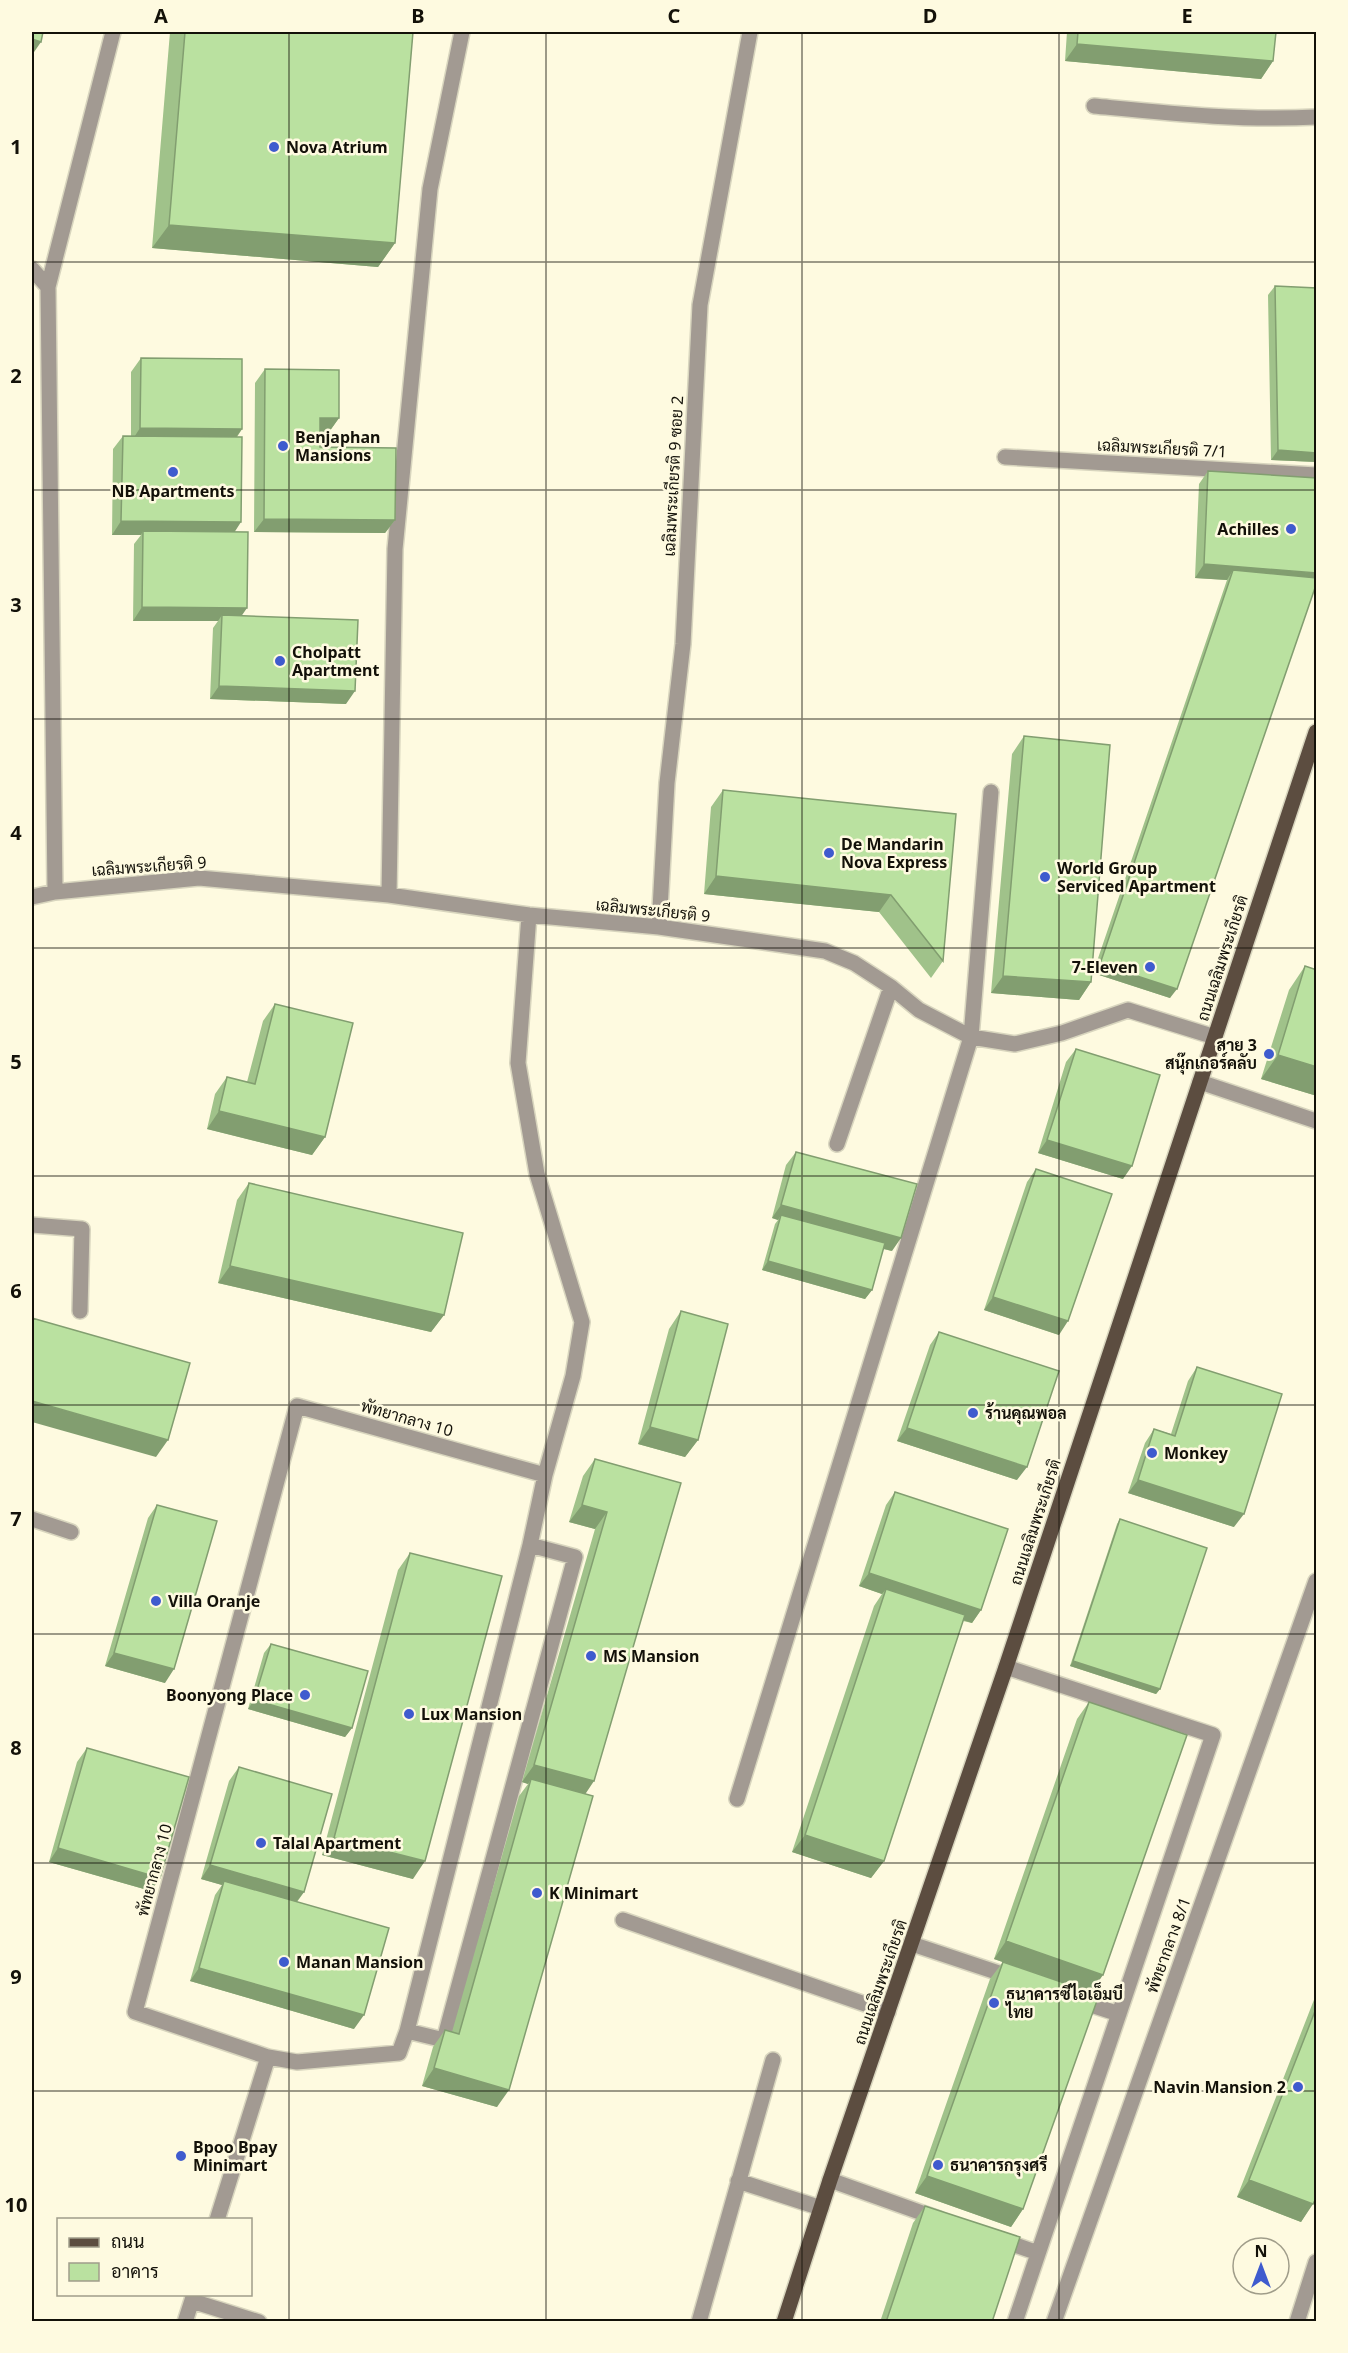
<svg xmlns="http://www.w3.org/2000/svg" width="1348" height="2353" font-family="'Noto Sans',Sarabun,sans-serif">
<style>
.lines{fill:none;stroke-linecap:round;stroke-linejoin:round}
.minor-casing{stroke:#d8d5be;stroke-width:18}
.major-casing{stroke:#d8d5be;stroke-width:18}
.minor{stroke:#a29a92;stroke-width:15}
.major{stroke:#5c4d40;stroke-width:15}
.wall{fill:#a0c28a}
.shaded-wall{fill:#829e70}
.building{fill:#bae1a0;stroke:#829e70;stroke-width:1.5}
.grid{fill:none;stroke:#131109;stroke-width:1.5;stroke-opacity:0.55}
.poi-dot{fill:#3f5bce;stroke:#fefae0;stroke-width:2}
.labels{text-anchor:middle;stroke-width:5;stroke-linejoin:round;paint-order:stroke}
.poi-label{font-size:16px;font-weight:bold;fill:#131109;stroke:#fefae0;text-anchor:start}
.street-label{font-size:16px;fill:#131109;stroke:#fefae0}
.neatline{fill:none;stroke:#131109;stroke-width:2}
.grid-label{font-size:20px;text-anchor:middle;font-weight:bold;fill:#131109}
</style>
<rect width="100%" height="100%" fill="#fefae0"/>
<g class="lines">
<defs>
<path id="minor" d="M1094,106C1168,113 1242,121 1316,117
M32,269L48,287
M1005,457L1316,475
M55,892L48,287L113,32
M389,895L395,549L430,189L462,32
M32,897L55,892L199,878L389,895L529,915L659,927L825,951L854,963L891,987L919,1010L971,1037L1015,1044L1062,1033L1128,1010L1215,1037
M529,915L518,1063L537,1174L582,1322L573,1376L545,1475
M659,927L667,783L683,644L700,305L750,32
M1200,1082L1316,1121
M837,1144L891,987
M32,1225L82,1229L80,1311
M297,1406L545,1475L530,1545L407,2031L399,2053L297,2062L268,2057L135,2012Z
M32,1519L71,1532
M1006,1667L1213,1735L1015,2322
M737,1799L971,1037L991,792
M623,1920L888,2012
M912,1944L1014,1978
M1076,2000L1119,2014
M407,2031L444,2040L575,1557L530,1545
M830,2180L939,2219
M738,2181L821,2208
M217,2220L268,2057
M998,2239L1038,2253
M192,2301L259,2322
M185,2322L194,2294
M699,2322L773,2060
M1054,2322L1316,1581
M1297,2322L1316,2262"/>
<path id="major" d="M784,2322L830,2180L1006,1667L1316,732"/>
</defs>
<!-- minor casing -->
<use href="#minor" class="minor-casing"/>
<!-- major casing -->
<use href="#major" class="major-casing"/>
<!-- minor -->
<use href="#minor" class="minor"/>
<!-- major -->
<use href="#major" class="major"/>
</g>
<!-- wall -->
<path class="wall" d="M170,32H413L395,243L378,267L152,248Z
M1067,32H1276L1273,61L1261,79L1065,61Z
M1275,286L1317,462L1271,460L1268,295Z
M141,358L242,429L237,437L234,532L242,615L346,704L210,699L213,628L218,621H133L134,544L141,535H112L113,449L123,436H131V372Z
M265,369L339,418L329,432H320V447L395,520L385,533L254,532L255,383Z
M1208,471L1317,478L1170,998L1093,973L1227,580L1195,578L1199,484Z
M1024,736L1091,982L1079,1000L991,993L1012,754Z
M723,790L956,814L943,961L931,978L879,912L704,894L711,807Z
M1305,966L1317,970V1096L1261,1079L1289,990Z
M275,1004L325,1137L312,1155L207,1129L215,1094L227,1077L247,1082L263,1021Z
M1076,1049L1123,1179L1038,1153L1066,1062Z
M796,1152L892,1251L883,1249L872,1290L865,1299L762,1270L775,1224L778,1220L772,1218L786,1165Z
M1036,1169L1059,1335L984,1310L1027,1182Z
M249,1183L444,1315L431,1332L218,1283L237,1200Z
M681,1311L698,1440L685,1457L638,1444L669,1329Z
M939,1332L1017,1480L897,1441L930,1345Z
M1197,1367L1234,1527L1128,1493L1145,1443L1154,1429L1171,1434L1188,1381Z
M595,1459L681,1483L585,1794L497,2107L422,2086L433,2047L445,2030L452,2032L519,1796L528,1784L522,1782L595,1529L569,1522L583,1476Z
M895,1492L981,1610L972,1623L963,1621L884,1861L871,1878L792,1852L874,1606L882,1594L859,1586L886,1505Z
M157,1505L165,1683L105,1666L148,1518Z
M1120,1519L1160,1689L1156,1694L1070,1666L1117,1524Z
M410,1553L413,1879L322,1855L398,1570Z
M271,1644L352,1728L345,1737L248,1709L264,1653Z
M1089,1702L1091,1992L994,1959L1077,1719Z
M87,1748L160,1878L151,1891L49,1862L77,1762Z
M239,1767L304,1892L297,1902L354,2029L190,1981L215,1895L222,1885L201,1879L229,1781Z
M1003,1962L1023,2209L1011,2227L915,2193L990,1979Z
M1317,1992V2196L1301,2222L1237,2197Z
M925,2206L992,2322H880L913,2223Z"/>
<!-- shaded-wall -->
<path class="shaded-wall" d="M32,39L41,42L32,55Z
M1077,44L1273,61L1261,79L1065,61Z
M169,225L395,243L378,267L152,248Z
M320,418H339L329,432H311Z
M140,428L242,429L232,443L131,442Z
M1278,450L1317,453V462L1271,460Z
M264,519L395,520L385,533L254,532Z
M121,521L241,522L232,536L143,531L141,535H112Z
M1204,564L1317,573V580L1233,570L1227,580L1195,578Z
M142,607L247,608L238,621L222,615L218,621H133Z
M219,686L355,691L346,704L210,699Z
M716,876L891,895L879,912L704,894Z
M1100,964L1177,989L1170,998L1093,973Z
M1003,976L1091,982L1079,1000L991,993Z
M1278,1055L1317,1067V1096L1261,1079Z
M219,1111L325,1137L312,1155L207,1129Z
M1047,1140L1132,1166L1123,1179L1038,1153Z
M781,1205L901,1238L892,1251L780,1221L781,1215L778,1220L772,1218Z
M768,1261L872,1290L865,1299L762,1270Z
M230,1266L444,1315L431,1332L218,1283Z
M993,1297L1068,1321L1059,1335L984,1310Z
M32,1401L168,1440L156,1457L32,1422Z
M650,1427L698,1440L685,1457L638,1444Z
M907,1428L1027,1467L1017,1480L897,1441Z
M1138,1480L1244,1514L1234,1527L1128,1493Z
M582,1505L607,1512L595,1529L569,1522Z
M869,1573L981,1610L972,1623L884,1594L886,1589L882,1594L859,1586Z
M114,1653L174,1669L165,1683L105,1666Z
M1073,1661L1160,1689L1156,1694L1070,1666Z
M254,1700L352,1728L345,1737L248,1709Z
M534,1765L594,1781L582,1799L531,1779L528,1784L522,1782Z
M805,1835L884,1861L871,1878L792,1852Z
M334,1838L425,1861L413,1879L322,1855Z
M58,1848L160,1878L151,1891L49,1862Z
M210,1865L304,1892L294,1905L224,1881L222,1885L201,1879Z
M1006,1941L1103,1975L1091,1992L994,1959Z
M199,1968L364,2015L354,2029L190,1981Z
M434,2068L509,2090L497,2107L422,2086Z
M927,2176L1023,2209L1011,2227L915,2193Z
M1249,2180L1313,2204L1301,2222L1237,2197Z"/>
<!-- building -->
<path class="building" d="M32,32H43L41,42L32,39Z
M185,32H413L395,243L169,225Z
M1078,32H1276L1273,61L1077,44Z
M1275,286L1317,288V453L1278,450Z
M141,358L242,359V429L140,428Z
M265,369L339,370V418H320V447L396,448L395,520L264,519Z
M123,436L242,437L241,522L121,521Z
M1208,471L1317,478V573L1204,564Z
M143,531L248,532L247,608L142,607Z
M1233,570L1317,578V582L1177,989L1100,964Z
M222,615L358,620L355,691L219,686Z
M1024,736L1110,745L1091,982L1003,976Z
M723,790L956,814L943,961L891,895L716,876Z
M1305,966L1317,970V1067L1278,1055Z
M275,1004L353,1023L325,1137L219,1111L227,1077L255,1084Z
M1076,1049L1160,1075L1132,1166L1047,1140Z
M796,1152L917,1184L901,1238L781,1205Z
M1036,1169L1112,1194L1068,1321L993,1297Z
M249,1183L463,1233L444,1315L230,1266Z
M781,1215L885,1243L872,1290L768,1261Z
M681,1311L728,1324L698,1440L650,1427Z
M32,1318L190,1363L168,1440L32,1401Z
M939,1332L1059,1371L1027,1467L907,1428Z
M1197,1367L1282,1394L1244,1514L1138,1480L1154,1429L1175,1436Z
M595,1459L681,1483L594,1781L534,1765L607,1512L582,1505Z
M895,1492L1008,1529L981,1610L869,1573Z
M157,1505L217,1521L174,1669L114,1653Z
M1120,1519L1207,1548L1160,1689L1073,1661Z
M410,1553L502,1576L425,1861L334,1838Z
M886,1589L965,1615L884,1861L805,1835Z
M271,1644L368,1671L352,1728L254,1700Z
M1089,1702L1187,1735L1103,1975L1006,1941Z
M87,1748L189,1777L160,1878L58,1848Z
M239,1767L332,1794L304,1892L210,1865Z
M531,1779L593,1796L509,2090L434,2068L445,2030L459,2034Z
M224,1881L389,1928L364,2015L199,1968Z
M1003,1962L1099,1995L1023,2209L927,2176Z
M1317,2006V2196L1313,2204L1249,2180Z
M925,2206L1020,2237L992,2322H886Z"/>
<!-- grid -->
<path class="grid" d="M289,32V2322M546,32V2322M802,32V2322M1059,32V2322M32,262H1316M32,490H1316M32,719H1316M32,948H1316M32,1176H1316M32,1405H1316M32,1634H1316M32,1863H1316M32,2091H1316"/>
<!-- markers -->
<g class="poi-dot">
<circle cx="274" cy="147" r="6"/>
<circle cx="283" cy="446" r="6"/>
<circle cx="173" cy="472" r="6"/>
<circle cx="1291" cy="529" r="6"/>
<circle cx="280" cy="661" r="6"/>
<circle cx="829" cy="853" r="6"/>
<circle cx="1045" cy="877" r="6"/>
<circle cx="1150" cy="967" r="6"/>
<circle cx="1269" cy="1054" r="6"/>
<circle cx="973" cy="1413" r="6"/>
<circle cx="1152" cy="1453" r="6"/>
<circle cx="156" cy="1601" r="6"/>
<circle cx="591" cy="1656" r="6"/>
<circle cx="305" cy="1695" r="6"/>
<circle cx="409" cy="1714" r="6"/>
<circle cx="261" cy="1843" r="6"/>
<circle cx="537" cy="1893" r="6"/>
<circle cx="284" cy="1962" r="6"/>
<circle cx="994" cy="2003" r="6"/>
<circle cx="1298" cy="2087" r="6"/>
<circle cx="181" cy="2156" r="6"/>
<circle cx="938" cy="2165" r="6"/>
</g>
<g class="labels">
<!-- poi labels -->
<g class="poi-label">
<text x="286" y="153">Nova Atrium</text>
<text x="295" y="443">Benjaphan<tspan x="295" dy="18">Mansions</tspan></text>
<text x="173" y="497" text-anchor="middle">NB Apartments</text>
<text x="1279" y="535" text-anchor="end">Achilles</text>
<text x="292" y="658">Cholpatt<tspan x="292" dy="18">Apartment</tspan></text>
<text x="841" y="850">De Mandarin<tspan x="841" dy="18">Nova Express</tspan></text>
<text x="1057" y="874">World Group<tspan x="1057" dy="18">Serviced Apartment</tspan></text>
<text x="1138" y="973" text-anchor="end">7-Eleven</text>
<text x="1257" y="1051" text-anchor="end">สาย 3<tspan x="1257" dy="18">สนุ๊กเกอร์คลับ</tspan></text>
<text x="985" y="1419">ร้านคุณพอล</text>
<text x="1164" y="1459">Monkey</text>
<text x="168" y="1607">Villa Oranje</text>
<text x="603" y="1662">MS Mansion</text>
<text x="293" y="1701" text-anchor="end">Boonyong Place</text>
<text x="421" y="1720">Lux Mansion</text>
<text x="273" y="1849">Talal Apartment</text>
<text x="549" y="1899">K Minimart</text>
<text x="296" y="1968">Manan Mansion</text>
<text x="1006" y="2000">ธนาคารซีไอเอ็มบี<tspan x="1006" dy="18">ไทย</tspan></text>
<text x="1286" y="2093" text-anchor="end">Navin Mansion 2</text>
<text x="193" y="2153">Bpoo Bpay<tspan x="193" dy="18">Minimart</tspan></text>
<text x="950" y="2171">ธนาคารกรุงศรี</text>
</g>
<!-- street labels -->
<g class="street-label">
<text transform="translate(1162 448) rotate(3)" y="6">เฉลิมพระเกียรติ 7/1</text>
<text transform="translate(673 476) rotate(-87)" y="6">เฉลิมพระเกียรติ 9 ซอย 2</text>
<text transform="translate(149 866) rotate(-4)" y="6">เฉลิมพระเกียรติ 9</text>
<text transform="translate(653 910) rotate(6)" y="6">เฉลิมพระเกียรติ 9</text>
<text transform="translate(1222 958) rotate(-72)" y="6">ถนนเฉลิมพระเกียรติ</text>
<text transform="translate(407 1418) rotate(16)" y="6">พัทยากลาง 10</text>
<text transform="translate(1035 1522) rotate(-72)" y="6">ถนนเฉลิมพระเกียรติ</text>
<text transform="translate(154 1870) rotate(-75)" y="6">พัทยากลาง 10</text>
<text transform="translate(1168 1945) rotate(-70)" y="6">พัทยากลาง 8/1</text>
<text transform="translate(880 1982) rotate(-71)" y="6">ถนนเฉลิมพระเกียรติ</text>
</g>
</g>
<!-- border -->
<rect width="1348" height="2353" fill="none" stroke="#fefae0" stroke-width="66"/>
<!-- legend -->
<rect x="57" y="2218" width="195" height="78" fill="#fefae0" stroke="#a09d8a" stroke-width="1.5"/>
<rect x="69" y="2238" width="30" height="9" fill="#5c4d40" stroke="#a09d8a" stroke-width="1.5"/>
<text x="111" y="2248" font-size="18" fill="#131109">ถนน</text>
<rect x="69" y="2263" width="30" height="18" fill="#bae1a0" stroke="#a09d8a" stroke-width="1.5"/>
<text x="111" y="2278" font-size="18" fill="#131109">อาคาร</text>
<!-- north arrow -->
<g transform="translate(1261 2266)"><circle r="28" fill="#fefae0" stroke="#a09d8a" stroke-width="1.5"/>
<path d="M0-4.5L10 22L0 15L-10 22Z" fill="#3f5bce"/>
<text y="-9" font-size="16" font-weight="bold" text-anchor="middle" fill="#131109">N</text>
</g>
<rect x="33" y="33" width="1282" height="2287" class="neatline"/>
<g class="grid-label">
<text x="161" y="23">A</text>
<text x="418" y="23">B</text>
<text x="674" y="23">C</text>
<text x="930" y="23">D</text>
<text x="1187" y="23">E</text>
<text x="16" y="154">1</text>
<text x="16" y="383">2</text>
<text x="16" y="612">3</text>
<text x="16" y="840">4</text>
<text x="16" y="1069">5</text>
<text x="16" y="1298">6</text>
<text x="16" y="1526">7</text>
<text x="16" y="1755">8</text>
<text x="16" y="1984">9</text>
<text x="16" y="2212">10</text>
</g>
</svg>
